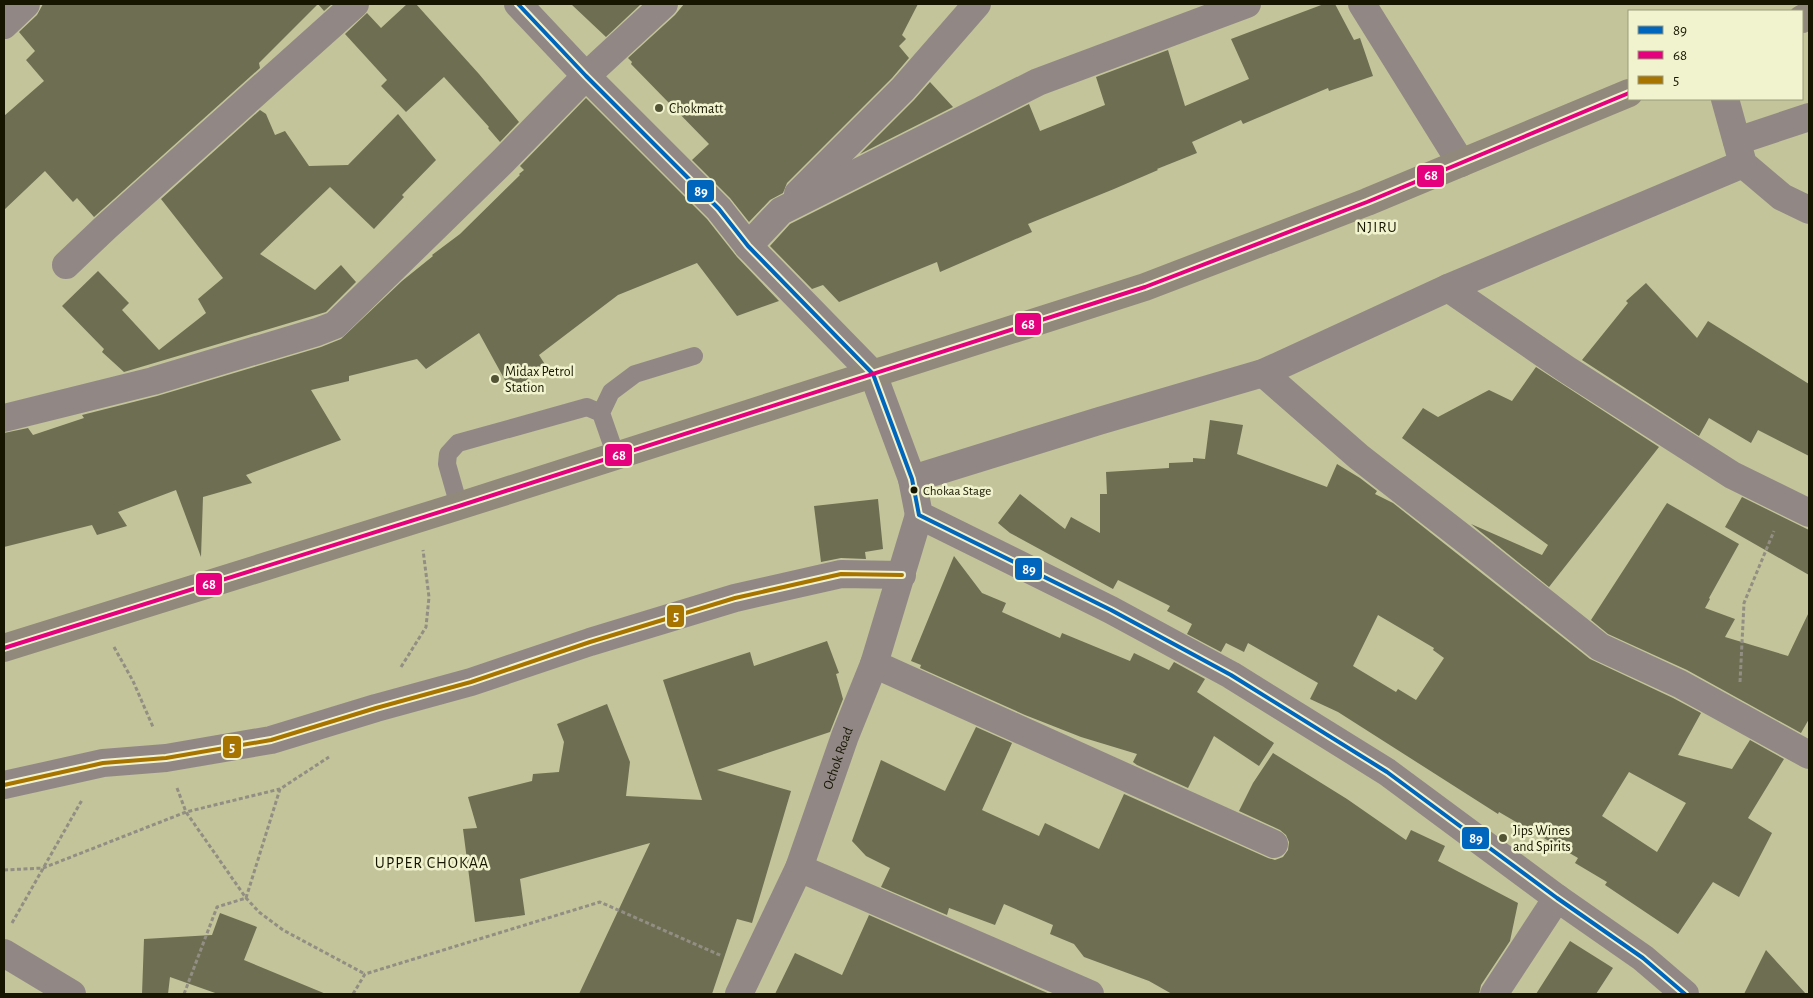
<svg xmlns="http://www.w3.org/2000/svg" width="1813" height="998" font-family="'Alegreya Sans',sans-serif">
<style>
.building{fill:#6e6e53;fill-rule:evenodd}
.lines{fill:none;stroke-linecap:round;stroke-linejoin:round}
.path{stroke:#938e83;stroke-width:3;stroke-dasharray:4 2.5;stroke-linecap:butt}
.service{stroke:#918886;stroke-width:18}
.minor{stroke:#918886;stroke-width:28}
.trunk{stroke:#91897b;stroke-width:28}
.bus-1-casing{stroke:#f1f3ce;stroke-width:8}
.bus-2-casing{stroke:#f1f3ce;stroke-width:8}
.bus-3-casing{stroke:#f1f3ce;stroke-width:8}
.bus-1{stroke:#0065bd;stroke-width:4}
.bus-2{stroke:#e5007d;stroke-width:4}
.bus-3{stroke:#a87400;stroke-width:4}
.poi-dot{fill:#535336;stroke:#f1f3ce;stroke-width:2}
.bus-dot{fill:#161600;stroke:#f1f3ce;stroke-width:2}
.labels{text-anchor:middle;stroke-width:5;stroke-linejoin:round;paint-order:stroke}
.bus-label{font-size:13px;fill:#161600;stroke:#f1f3ce;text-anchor:start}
.poi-label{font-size:14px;fill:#161600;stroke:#f1f3ce;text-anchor:start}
.street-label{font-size:14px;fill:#161600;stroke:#f1f3ce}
.neighbourhood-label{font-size:15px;letter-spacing:1px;fill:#161600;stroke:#f1f3ce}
.quarter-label{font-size:16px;letter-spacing:1px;fill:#161600;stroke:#f1f3ce}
.line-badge{stroke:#f1f3ce;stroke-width:2}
.badge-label{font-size:14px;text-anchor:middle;font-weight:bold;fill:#fff}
</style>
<rect width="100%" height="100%" fill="#c3c49a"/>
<!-- building -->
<path class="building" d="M43,4H332L324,11L318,4L259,63L260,68L94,217L77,198L73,202L45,171L4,210V116L44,81L26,60L35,51L19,32L37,15Z
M407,4H416L479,74L519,122L500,142L488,128L489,127L444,77L406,112L381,86L387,80L345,34L367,13L381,28Z
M571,4H639L640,5L606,37Z
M684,4H918L902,35L906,39L899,46L909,58L892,78L787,183L783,193L770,200L749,222L730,198L692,160L709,144L631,64L632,62L628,58L675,15Z
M1324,4H1335L1354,40L1360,38L1373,76L1329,91L1328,88L1243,124L1241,120L1192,142L1197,153L1157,169L1158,170L1114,189L1028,224L1032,232L940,272L937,262L839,302L823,285L812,289L770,246L790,224L1029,104L1040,131L1105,105L1096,77L1168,50L1185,106L1249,79L1231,39Z
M930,82L953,107L860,154L914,100Z
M586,98L707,219L737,257L779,301L737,316L697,263L618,295L539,355L546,366L511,391L479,333L426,369L417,359L349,376V381L311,390L341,440L246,475L252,483L203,497L201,557L176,490L118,512L127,526L97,535L92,525L4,547V433L28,428L33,435L84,418L82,415L157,396L321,347L341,339L402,281L433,256L432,255L460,234L520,175L519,174L524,170L520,166Z
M260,110L266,114L275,135L285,131L309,166L348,165L398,114L436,160L402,195L404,197L374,229L330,187L260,254L315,290L341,265L356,282L326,312L124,372L102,352L104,349L62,306L98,271L129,303L122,310L159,350L206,313L198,299L223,278L161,199Z
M1646,283L1697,338L1708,321L1809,384V456L1758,430L1751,443L1709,418L1699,436L1582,360L1628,303L1626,301Z
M1536,367L1659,447L1549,587L1471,524L1542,555L1548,545L1402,438L1423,408L1438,417L1489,390L1512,401Z
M1210,420L1243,425L1237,454L1327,487L1337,464L1360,478L1377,491L1375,494L1393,503L1590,659L1673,698L1701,713L1678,755L1732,769L1750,740L1784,759L1748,818L1772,833L1739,897L1713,882L1678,934L1605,885L1607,882L1575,863L1578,858L1499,812L1498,814L1338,712L1310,699L1318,683L1248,643L1244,652L1226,643L1221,652L1187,634L1192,624L1167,611L1170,606L1118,580L1113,589L1010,533L998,523L1020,494L1065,529L1071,517L1100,533V494H1107L1106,472L1169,468V463L1193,462V458L1205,459ZM1378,615L1434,648L1433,650L1444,658L1416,700L1398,689L1396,692L1353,666ZM1629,772L1686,803L1657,852L1602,816Z
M1742,497L1809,530V575L1725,527Z
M878,499L883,549L865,552L866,559L841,558L821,562L814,506Z
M1667,503L1739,544L1709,598L1710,599L1705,608L1735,619L1725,637L1788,656L1809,612V719L1801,733L1687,670L1608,634L1591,620Z
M954,556L982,593L1006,603L1002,612L1060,638L1062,633L1130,661L1134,653L1169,670L1174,662L1205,679L1197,692L1274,743L1259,766L1214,736L1188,788L1137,765L1133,762L1137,754L1081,737L1025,715L920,668L921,665L911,661Z
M827,641L839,673L836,674L843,699L830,732L717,770L791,791L752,923L737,919L712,994H579L650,843L520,879L525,915L475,922L463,829L477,828L468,797L532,781L533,774L559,772L564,742L557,724L607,704L630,762L626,796L702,800L663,680L750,652L754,666Z
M976,727L1012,743L982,810L1039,836L1045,823L1099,849L1124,794L1268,858L1275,860L1283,857L1288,850L1289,842L1286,835L1280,830L1239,811L1253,783L1273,753L1347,799L1406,840L1411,830L1445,846L1438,861L1518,903L1510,941L1481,985L1479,994H1172L1149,981L1084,957L1074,944L1050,934L1053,925L1004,904L995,925L949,908L947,915L881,887L890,868L866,856L852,841L881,760L945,791Z
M220,913L257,927L244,960L326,994H218L170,977L168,994H142L144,939L212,935Z
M869,915L1038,989L1050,994H775L795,953L842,975Z
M1570,941L1613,968L1596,994H1536Z
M1766,950L1806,994H1744Z"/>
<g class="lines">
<!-- path -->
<path class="path" d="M114,647L133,681L153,727
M401,667L426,627L429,597L423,550
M1740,682L1744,603L1774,531
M177,788L186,812L246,898L259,912L283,930L365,974
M4,870L43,868L186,812L280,789
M12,923L82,800
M184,994L217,907L246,898L280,789L329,757
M353,994L365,974L600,902L722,956"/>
<!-- service -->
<path class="service" d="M601,413L611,392L635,374L694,356
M459,506L447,464L448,454L458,443L587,407L601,413L616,456"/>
<!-- minor -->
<g class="minor">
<path d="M518,4L586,76L719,209L748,246L873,374L912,479L919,515L1111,610L1231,675L1387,772L1557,898L1643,958L1685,994"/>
<path d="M1362,4L1461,163"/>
<path d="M4,25L26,4"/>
<path d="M1725,99L1743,164L1782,197L1809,210"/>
<path d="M1737,141L1809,117"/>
<path d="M798,194L903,89L977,4"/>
<path d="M748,246L781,211L1038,82L1247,4"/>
<path d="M66,265L106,227L355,4"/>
<path d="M1448,288L1566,369L1732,475L1809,513"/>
<path d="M1263,373L1359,457L1472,545L1600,647L1680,684L1809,755"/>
<path d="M4,418L153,381L317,332L335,325L502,162L586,76L664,4"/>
<path d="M912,479L1099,421L1263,373L1448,288L1743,164"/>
<path d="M874,664L1274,844"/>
<path d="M4,785L103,763L166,758L271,740L376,708L471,682L590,642L735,598L841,574L902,575"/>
<path d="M799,868L1090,994"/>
<path d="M4,953L72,994"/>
<path id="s1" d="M739,994L799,868L845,736L874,664L919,515"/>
<path d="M1494,994L1557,898"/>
</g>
<!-- trunk -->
<path class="trunk" d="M1802,19L1809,15
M4,648L459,506L1145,287L1367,202L1629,93"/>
<defs>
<path id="bus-1" d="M518,4L586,76L719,209L748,246L873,374L912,479L919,515L1111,610L1231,675L1387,772L1557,898L1643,958L1685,994"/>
<path id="bus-2" d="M4,648L459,506L1145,287L1367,202L1629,93"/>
<path id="bus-3" d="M4,785L103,763L166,758L271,740L376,708L471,682L590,642L735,598L841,574L902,575"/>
</defs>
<!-- bus-1 casing -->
<use href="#bus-1" class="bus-1-casing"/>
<!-- bus-2 casing -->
<use href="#bus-2" class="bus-2-casing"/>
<!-- bus-3 casing -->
<use href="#bus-3" class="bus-3-casing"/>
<!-- bus-1 -->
<use href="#bus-1" class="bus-1"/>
<!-- bus-2 -->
<use href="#bus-2" class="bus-2"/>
<!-- bus-3 -->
<use href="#bus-3" class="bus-3"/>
</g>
<!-- markers -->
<g class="poi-dot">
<circle cx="659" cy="108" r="5"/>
<circle cx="495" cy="379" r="5"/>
<circle cx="1503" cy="838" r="5"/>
</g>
<circle class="bus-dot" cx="914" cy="490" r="4.5"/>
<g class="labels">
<!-- bus labels -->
<g class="bus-label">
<text x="923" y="495">Chokaa Stage</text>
</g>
<!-- poi labels -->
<g class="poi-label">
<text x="669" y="113">Chokmatt</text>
<text x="505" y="376">Midax Petrol<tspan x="505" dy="16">Station</tspan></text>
<text x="1513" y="835">Jips Wines<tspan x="1513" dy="16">and Spirits</tspan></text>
</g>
<!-- street labels -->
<g class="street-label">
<text dy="5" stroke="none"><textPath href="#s1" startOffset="256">Ochok Road</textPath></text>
</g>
<!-- neighbourhood labels -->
<g class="neighbourhood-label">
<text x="1377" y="232">NJIRU</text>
</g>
<!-- quarter labels -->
<g class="quarter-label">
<text x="432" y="868">UPPER CHOKAA</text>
</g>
</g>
<g class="line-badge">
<rect x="1416" y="164" width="29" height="24" rx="5" fill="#e5007d"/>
<rect x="686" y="179" width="29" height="24" rx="5" fill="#0065bd"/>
<rect x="1014" y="312" width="28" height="24" rx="5" fill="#e5007d"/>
<rect x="604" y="443" width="29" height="24" rx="5" fill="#e5007d"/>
<rect x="1014" y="557" width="29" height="24" rx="5" fill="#0065bd"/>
<rect x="195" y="572" width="28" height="24" rx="5" fill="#e5007d"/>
<rect x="666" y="604" width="19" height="24" rx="5" fill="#a87400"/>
<rect x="222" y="735" width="20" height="24" rx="5" fill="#a87400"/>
<rect x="1461" y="826" width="29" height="24" rx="5" fill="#0065bd"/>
</g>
<g class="badge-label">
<text x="1431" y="180">68</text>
<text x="701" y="196">89</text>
<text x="1028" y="329">68</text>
<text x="619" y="460">68</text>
<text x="1029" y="574">89</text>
<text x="209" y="589">68</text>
<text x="676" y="621">5</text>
<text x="232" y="752">5</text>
<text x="1476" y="843">89</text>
</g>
<!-- border -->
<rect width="1813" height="998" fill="none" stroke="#161600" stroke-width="10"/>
<!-- legend -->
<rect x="1628" y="10" width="175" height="90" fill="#f1f3ce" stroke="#999b7c"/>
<rect x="1638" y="26" width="25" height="8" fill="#0065bd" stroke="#999b7c"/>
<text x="1673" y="35" font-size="15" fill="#161600">89</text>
<rect x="1638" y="51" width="25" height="8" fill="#e5007d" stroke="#999b7c"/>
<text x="1673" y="60" font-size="15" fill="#161600">68</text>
<rect x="1638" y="76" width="25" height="8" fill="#a87400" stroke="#999b7c"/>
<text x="1673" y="85" font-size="15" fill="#161600">5</text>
</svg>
